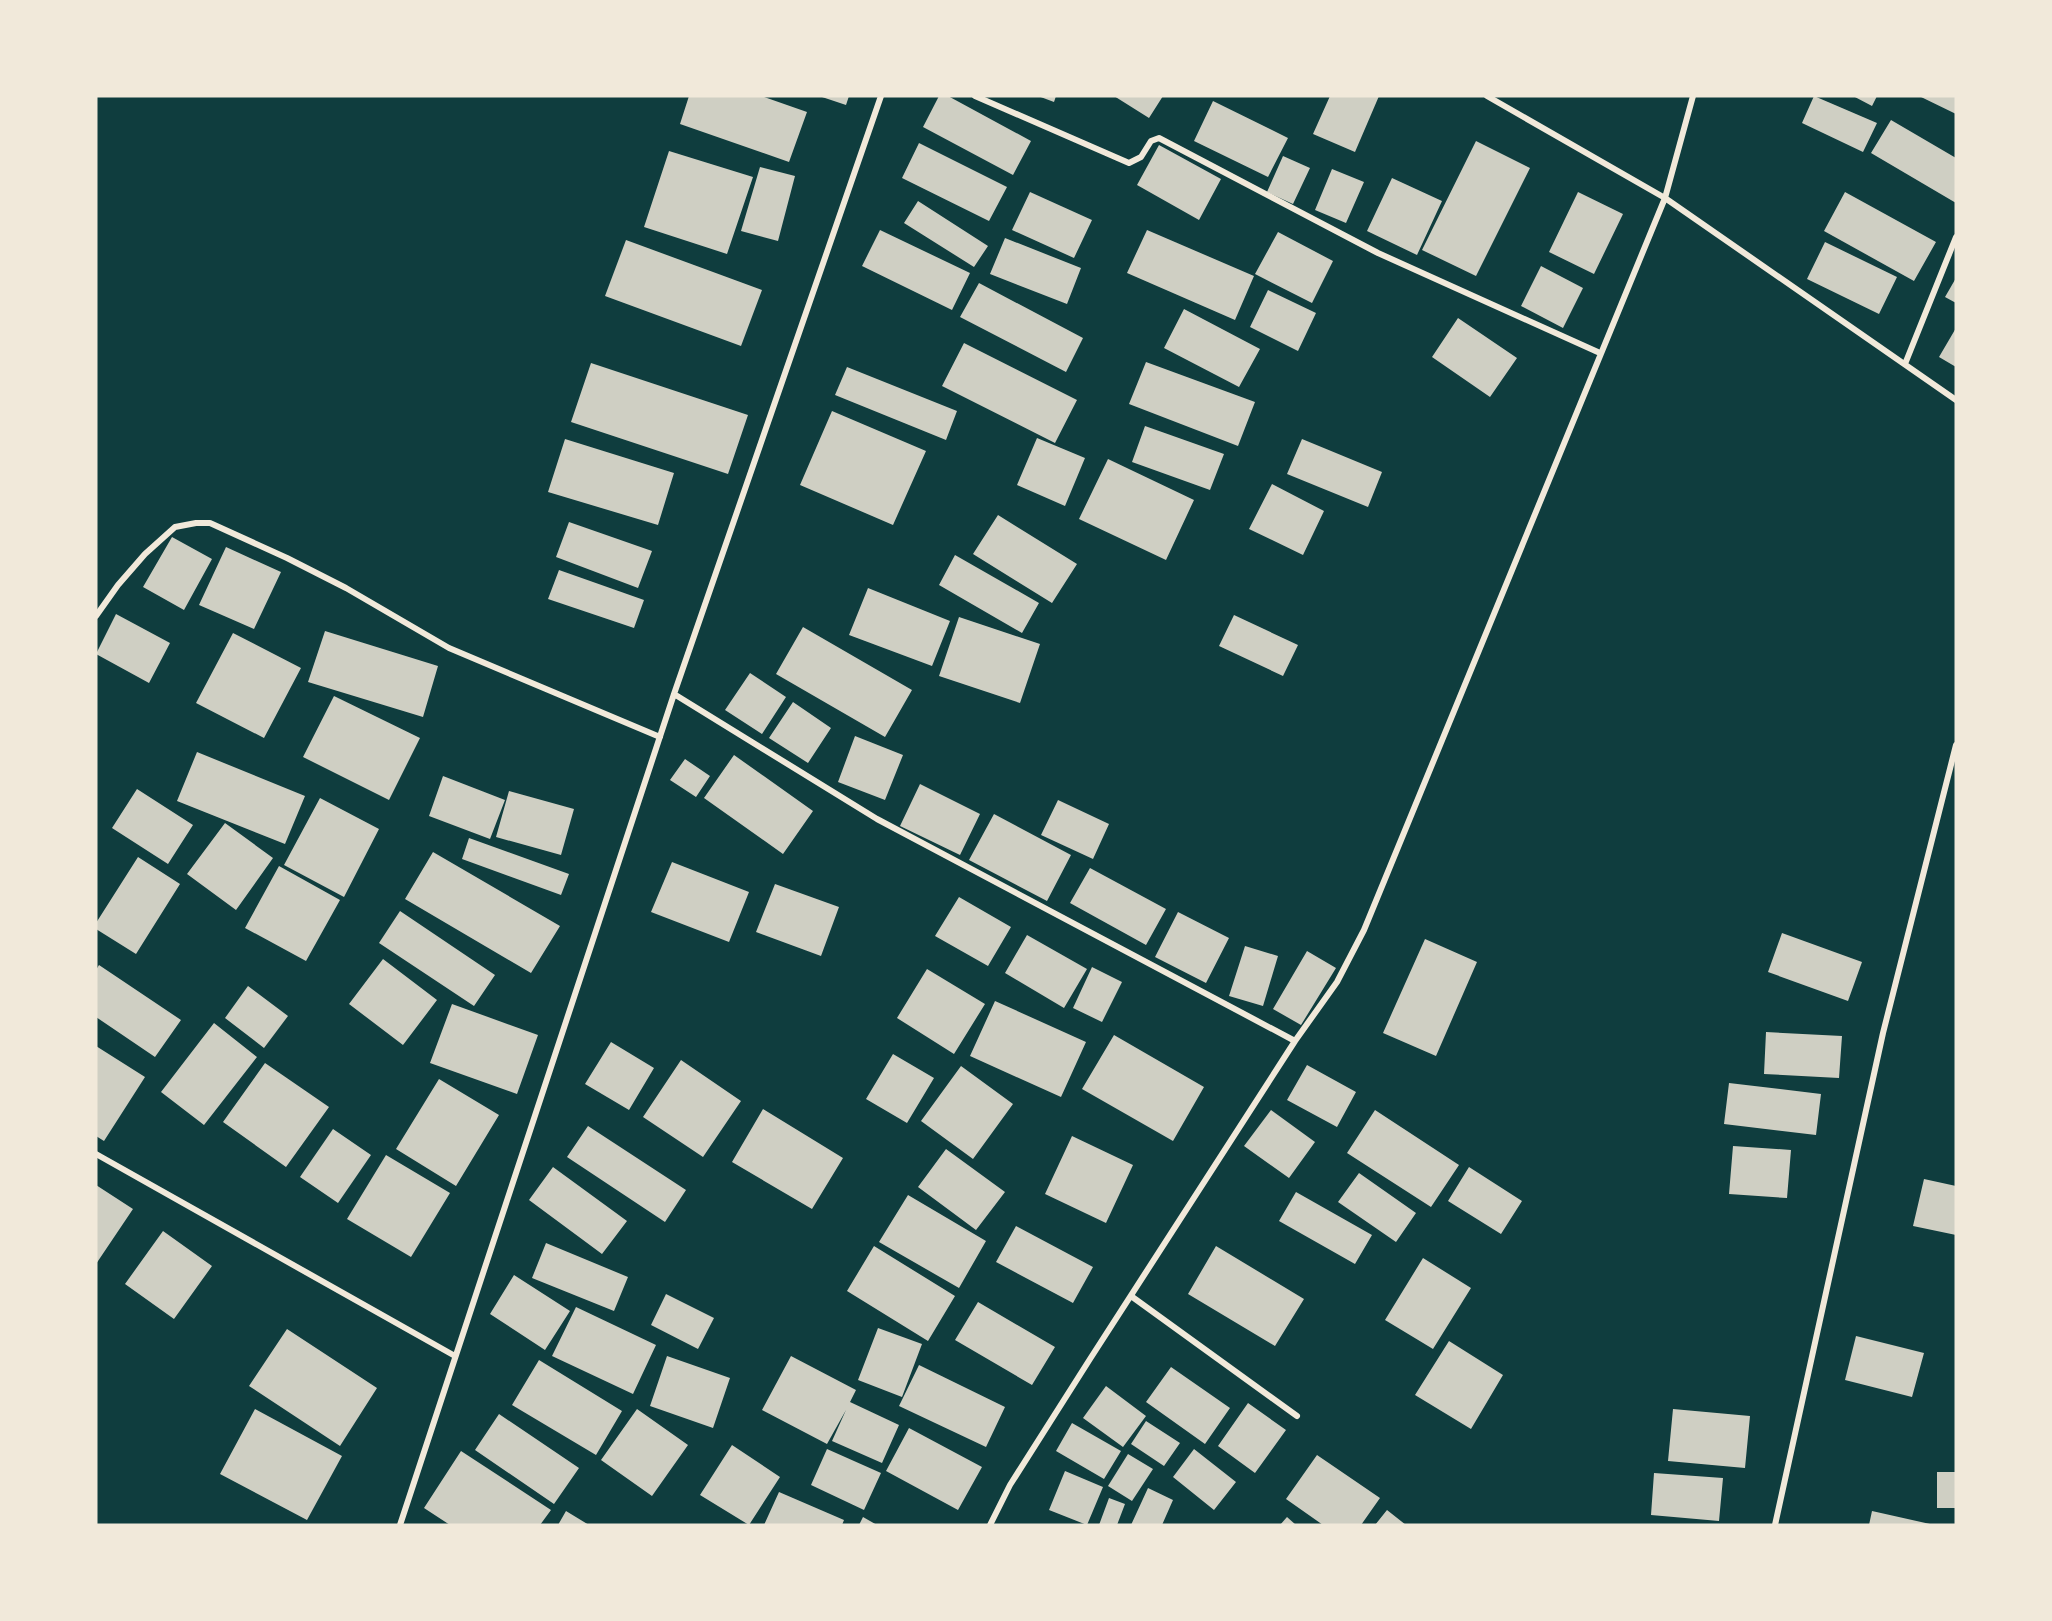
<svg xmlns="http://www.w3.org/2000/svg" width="2052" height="1621" font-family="Raleway,sans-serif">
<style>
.building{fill:#cfcfc3}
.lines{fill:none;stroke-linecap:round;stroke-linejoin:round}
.minor{stroke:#f1e9da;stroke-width:6}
</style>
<rect width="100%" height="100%" fill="#0f3d3e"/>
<!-- building -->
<path class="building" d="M689,96H761L807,112L789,162L680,124Z
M819,96H849L846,105Z
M939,96H948L1031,141L1013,175L923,127Z
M1038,96H1056L1054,102Z
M1114,96H1163L1149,118Z
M1330,96H1379L1355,152L1313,134Z
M1814,96L1877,123L1863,152L1802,123Z
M1853,96H1877L1872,106Z
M1919,96H1956V114Z
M1213,101L1288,138L1268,177L1194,141Z
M1891,120L1956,158V203L1871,153Z
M1476,141L1530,168L1476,276L1422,250Z
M919,143L1007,187L989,221L902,178Z
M1159,145L1221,179L1199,220L1137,185Z
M669,151L753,177L727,254L644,227Z
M1283,156L1310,168L1293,204L1267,192Z
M760,167L795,176L778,241L741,231Z
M1332,169L1364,182L1346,223L1315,210Z
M1392,178L1442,201L1417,255L1367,231Z
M1030,192L1092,220L1074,258L1012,230Z
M1578,192L1623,214L1594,274L1549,252Z
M1845,192L1936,242L1914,281L1824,231Z
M918,201L988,246L974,267L904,223Z
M880,230L970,273L952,310L862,266Z
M1147,230L1254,276L1235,320L1127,273Z
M1278,232L1333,261L1312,303L1255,274Z
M1005,238L1081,268L1067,304L990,274Z
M626,240L762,290L741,346L605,296Z
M1825,242L1897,277L1879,314L1807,279Z
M1541,266L1583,288L1563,328L1521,306Z
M1956,278V303L1945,297Z
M979,283L1083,338L1066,372L960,317Z
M1268,290L1316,313L1298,351L1250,327Z
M1184,309L1260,349L1239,387L1164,348Z
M1458,318L1517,358L1490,397L1432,357Z
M1956,328V367L1939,357Z
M964,343L1077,400L1055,443L942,386Z
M1146,362L1255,402L1238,446L1129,404Z
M591,363L748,415L728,474L571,422Z
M847,367L957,411L946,440L835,395Z
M832,411L926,451L893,525L800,485Z
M1145,426L1224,454L1210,490L1132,462Z
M1037,438L1085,458L1065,506L1017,485Z
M565,439L674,473L658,525L548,492Z
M1302,439L1382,472L1368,507L1287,474Z
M1108,459L1194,500L1166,560L1079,519Z
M1272,484L1324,511L1303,555L1249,529Z
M998,515L1077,564L1052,603L973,554Z
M569,522L652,551L638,588L556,557Z
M172,537L212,559L184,610L143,587Z
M226,547L281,572L254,629L199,605Z
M955,555L1039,603L1022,633L939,585Z
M559,570L644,600L634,628L548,599Z
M868,588L950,621L932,666L849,635Z
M116,614L170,643L149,683L96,654Z
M1234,615L1298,645L1283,676L1219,646Z
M959,617L1040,644L1020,703L939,676Z
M803,627L912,690L885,737L776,674Z
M325,631L438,666L423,717L308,682Z
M233,633L301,668L264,738L196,703Z
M750,673L786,697L762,734L725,710Z
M334,696L420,738L389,800L303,757Z
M793,702L831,728L808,763L769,738Z
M855,736L903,755L885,800L838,782Z
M197,752L305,796L285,844L177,801Z
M734,755L813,811L783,854L704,798Z
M685,759L710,776L696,797L670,780Z
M443,776L505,800L490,839L429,816Z
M920,784L980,814L960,855L900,826Z
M137,789L193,825L168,864L112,828Z
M509,791L574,809L561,855L496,837Z
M320,798L379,829L344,897L284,865Z
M1058,800L1109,824L1093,859L1041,835Z
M994,814L1071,855L1047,901L969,860Z
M225,823L273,858L236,910L187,874Z
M469,838L569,874L561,895L462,859Z
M433,852L560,926L531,973L405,899Z
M138,857L180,884L136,954L96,929V923Z
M672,862L749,892L729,942L651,912Z
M279,866L340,900L306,961L245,928Z
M1090,868L1166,909L1146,945L1070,903Z
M775,884L839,907L821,956L756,932Z
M959,897L1011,927L988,966L935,936Z
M400,911L495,975L474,1006L379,943Z
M1178,912L1229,938L1206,983L1155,957Z
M1782,933L1862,962L1848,1001L1768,972Z
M1027,935L1087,969L1064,1008L1005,973Z
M1425,939L1477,962L1436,1056L1383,1033Z
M1245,946L1278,956L1263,1006L1229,996Z
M1307,951L1336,968L1301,1025L1273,1009Z
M383,959L437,1000L403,1045L349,1004Z
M99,965L181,1020L155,1057L96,1017V970Z
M1092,967L1122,982L1102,1022L1073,1008Z
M927,969L985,1004L954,1054L897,1018Z
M248,986L288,1016L264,1048L225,1018Z
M995,1001L1086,1042L1061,1097L970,1056Z
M452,1004L538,1035L517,1094L430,1063Z
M214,1023L257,1057L204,1125L161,1092Z
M1766,1032L1842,1036L1839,1078L1764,1074Z
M1114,1035L1204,1087L1173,1141L1082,1089Z
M611,1042L654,1068L629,1110L585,1084Z
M96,1046L145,1077L104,1141L96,1136Z
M893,1054L934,1078L907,1123L866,1099Z
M681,1060L741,1101L703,1157L643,1117Z
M265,1063L329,1107L286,1167L223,1122Z
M1307,1065L1356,1092L1337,1127L1287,1100Z
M961,1066L1013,1104L973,1159L921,1121Z
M439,1079L499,1115L456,1186L396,1149Z
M1729,1083L1821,1094L1816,1135L1724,1124Z
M763,1109L843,1158L812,1209L732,1162Z
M1271,1110L1315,1142L1289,1178L1244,1146Z
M1375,1110L1459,1165L1431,1207L1347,1153Z
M588,1126L686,1190L665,1222L567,1157Z
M333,1129L371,1155L338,1203L300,1177Z
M1072,1136L1133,1165L1106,1223L1045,1194Z
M1733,1146L1791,1150L1787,1198L1729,1194Z
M946,1149L1005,1192L976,1230L918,1187Z
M386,1155L450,1193L411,1257L347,1219Z
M553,1167L627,1221L602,1254L529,1200Z
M1469,1167L1522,1201L1501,1234L1448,1201Z
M1359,1173L1416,1213L1396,1242L1338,1202Z
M1924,1179L1956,1186V1235L1913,1226Z
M96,1185L133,1209L96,1264Z
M1296,1192L1372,1235L1355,1264L1279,1221Z
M908,1195L986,1241L959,1288L879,1242Z
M1016,1226L1093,1267L1073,1303L996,1262Z
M163,1231L212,1266L174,1319L125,1284Z
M546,1243L628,1277L614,1311L532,1278Z
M874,1246L955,1296L928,1341L847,1291Z
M1216,1246L1304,1299L1275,1346L1188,1294Z
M1423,1258L1471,1288L1433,1349L1385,1320Z
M514,1275L570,1311L545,1350L490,1314Z
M666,1294L714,1318L698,1349L651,1325Z
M978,1302L1055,1347L1032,1385L955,1340Z
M576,1307L656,1345L633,1394L552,1356Z
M878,1328L922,1344L902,1397L858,1380Z
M287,1329L377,1388L340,1446L249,1386Z
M1856,1336L1924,1353L1912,1397L1845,1380Z
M1449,1341L1503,1375L1471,1429L1415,1395Z
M667,1356L730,1378L713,1428L650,1406Z
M791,1356L856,1390L850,1402L899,1425L882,1463L832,1441L846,1410L827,1444L762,1410Z
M539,1360L622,1411L596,1455L512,1405Z
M919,1365L1005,1407L986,1447L899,1406Z
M1171,1367L1230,1408L1205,1444L1146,1402Z
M1106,1386L1146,1416L1123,1447L1083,1418Z
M1248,1403L1286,1430L1255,1473L1218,1446Z
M255,1409L342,1456L307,1520L220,1474Z
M637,1409L688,1445L652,1496L601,1460Z
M1673,1409L1750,1416L1745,1468L1668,1461Z
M499,1414L579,1468L554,1504L475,1450Z
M1146,1421L1180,1443L1164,1466L1131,1444Z
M1072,1423L1121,1451L1104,1479L1056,1451Z
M909,1428L982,1467L958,1510L886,1471Z
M732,1445L780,1477L749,1525L700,1495Z
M827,1449L881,1473L864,1510L811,1485Z
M1194,1449L1236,1482L1214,1510L1173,1477Z
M461,1451L551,1510L540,1525H450L424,1508Z
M1128,1454L1153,1469L1132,1501L1108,1486Z
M1317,1455L1380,1498L1361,1525H1323L1286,1499Z
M1065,1471L1103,1487L1087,1525L1049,1510Z
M1937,1472H1956V1508H1937Z
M1654,1473L1723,1478L1719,1521L1651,1515Z
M1148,1488L1173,1500L1162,1525H1131Z
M779,1492L844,1520L842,1525H764Z
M1109,1498L1125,1504L1117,1525H1099Z
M1387,1510L1406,1525H1375Z
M566,1511L589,1525H558Z
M1872,1511L1930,1524V1525H1869Z
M863,1517L877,1525H859Z
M1287,1517L1296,1525H1280Z"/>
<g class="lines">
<!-- minor -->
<path class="minor" d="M975,96L1129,163L1141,157L1151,141L1159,138L1378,253L1600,353
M1487,96L1665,198L1956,400
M1905,364L1956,237
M96,616L118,585L145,554L175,527L196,523H210L287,558L346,588L449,648L660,737
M674,694L877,819L1295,1041
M96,1154L455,1356
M1131,1296L1297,1416
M400,1525L674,694L881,96
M990,1525L1010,1485L1090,1359L1295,1041L1337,982L1364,930L1665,198L1693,96
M1775,1525L1883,1033L1956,745"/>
</g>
<!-- border -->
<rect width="2052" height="1621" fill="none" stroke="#f1e9da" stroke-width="195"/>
</svg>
